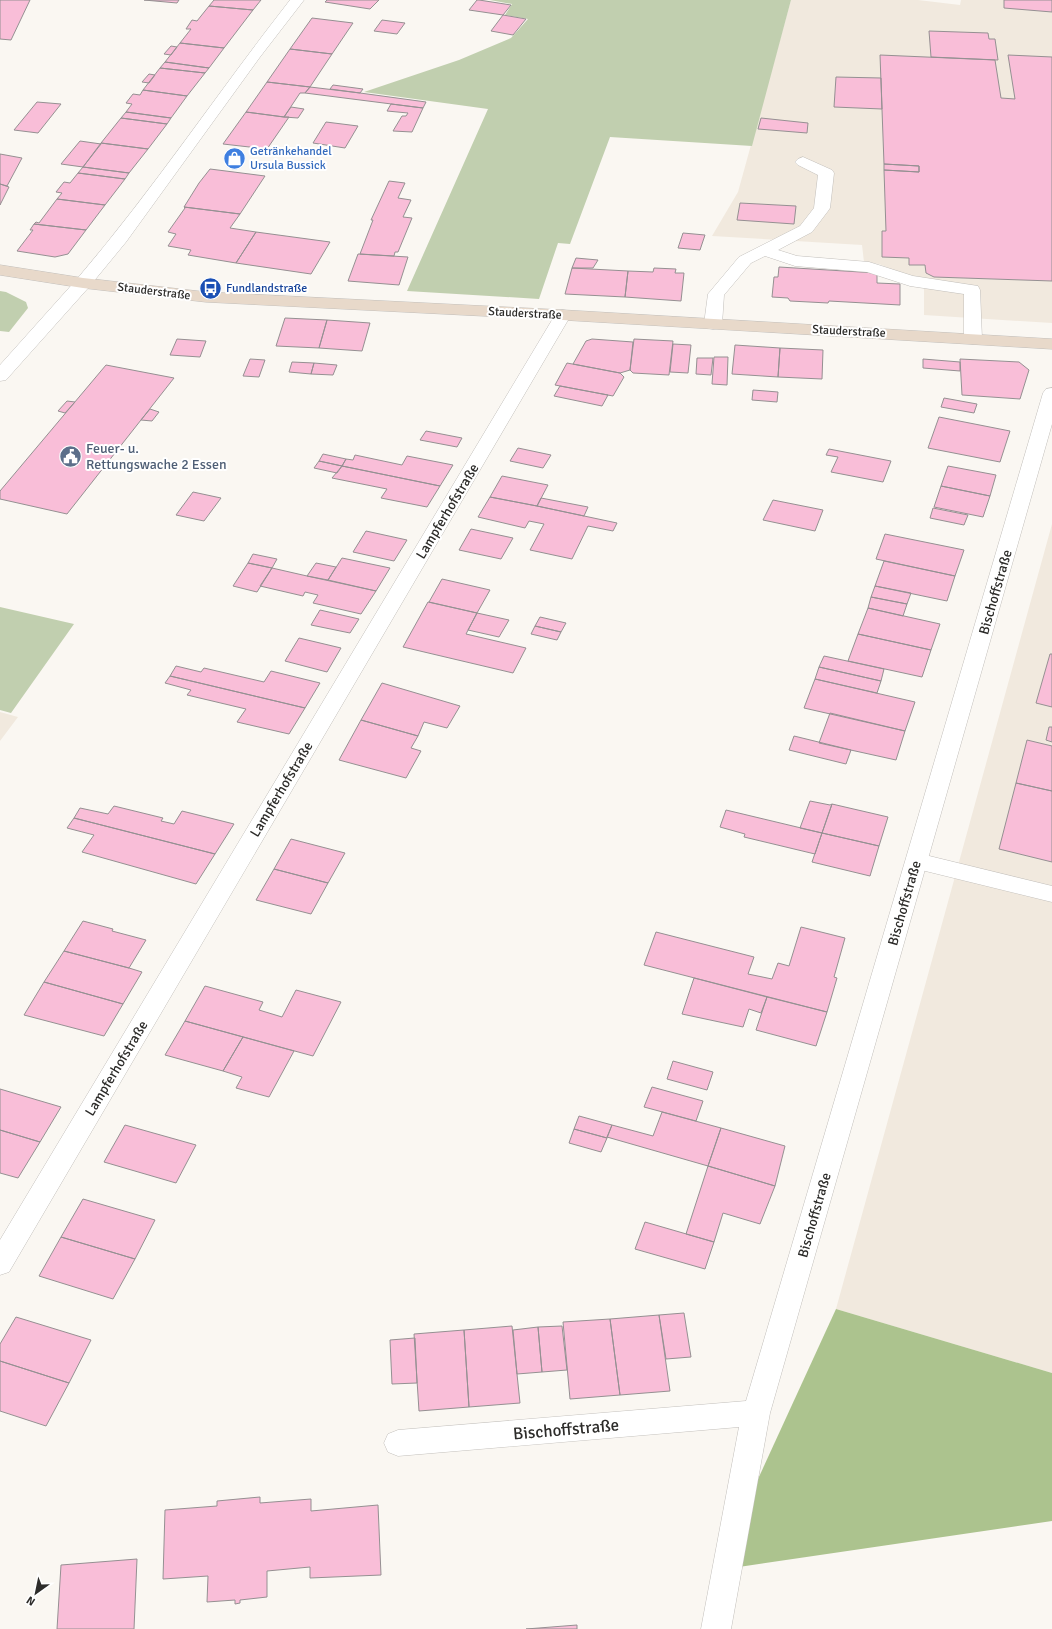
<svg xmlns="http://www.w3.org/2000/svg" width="1052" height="1629" font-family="Signika,sans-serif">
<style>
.built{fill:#f1e9de}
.green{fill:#c1cfaf}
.forest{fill:#acc38e}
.building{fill:#f9bed8;stroke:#959092}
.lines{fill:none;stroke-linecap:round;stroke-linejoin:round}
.service-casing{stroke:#c2bfbb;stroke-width:1}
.minor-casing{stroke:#c2bfbb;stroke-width:1}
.secondary-casing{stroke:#c2bfbb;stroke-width:1}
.service{fill:#fff;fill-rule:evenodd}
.minor{fill:#fff;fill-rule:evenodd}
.secondary{fill:#e8d9ca;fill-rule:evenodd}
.labels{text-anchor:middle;stroke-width:4;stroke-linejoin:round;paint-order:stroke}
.far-shop-label{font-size:12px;fill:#366cbe;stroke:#fff;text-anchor:start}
.far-transit-label{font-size:12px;fill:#164399;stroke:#fff;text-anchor:start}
.far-street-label{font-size:12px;fill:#2d2c2a;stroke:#fff}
.service-label{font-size:14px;fill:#4e5e75;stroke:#fff;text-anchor:start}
.street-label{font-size:14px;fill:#2d2c2a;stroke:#fff}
.near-street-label{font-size:17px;fill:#2d2c2a;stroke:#fff}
</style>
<rect width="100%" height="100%" fill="#faf7f2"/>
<!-- built -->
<path class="built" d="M791,0H918L960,5L961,0H1052V323L924,315V283L879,264L864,262L862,245L712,236L738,192Z
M1052,524V1373L836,1309Z
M0,712L18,717L0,741Z"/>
<!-- green -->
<path class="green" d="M490,0H791L752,146L610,137L570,244L558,243L539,299L407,291L488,109L364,92L459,60L511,38L528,19L505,15L512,4Z
M0,291L6,292L26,302L28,308L9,332L0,331Z
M0,607L74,624L11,713L0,710Z"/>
<!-- forest -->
<path class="forest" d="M836,1309L1052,1373V1521L732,1568L741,1516Z"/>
<!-- building -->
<path class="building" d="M0,0H30L11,40L0,39Z
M144,0H179L177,3Z
M214,0H261L253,10L209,6Z
M327,0H379L370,9L325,2Z
M477,0H479L511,5L503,15L469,10Z
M1004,0H1052V12L1004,8Z
M209,6L253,10L224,48L180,43L191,29H186L192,20L197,21Z
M503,15L526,19L513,35L491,31Z
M312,18L353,23L332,54L290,49Z
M382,20L405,23L397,34L374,31Z
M929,31L988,33L989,39H995L998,60L931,57Z
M180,43L224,48L209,68L165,62Z
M171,46L177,47L171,55L164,54Z
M290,49L332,54L310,87L267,82Z
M880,55L995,60L1001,98L1015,99L1008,55L1052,57V281L934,277L926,273L925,265H909V258L882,257V231H886L884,170L919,172V166L884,164Z
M165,62L209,68L205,73L160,68Z
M160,68L205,73L187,96L143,90Z
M149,74L155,75L149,83L142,82Z
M836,77L881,78L882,109L834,107Z
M267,82L310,87L305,93H300L284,117L246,112Z
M333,85L363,89L360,93L330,89Z
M310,87L360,93L426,102L423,108L305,93Z
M143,90L187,96L171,118L126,112L132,104L126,103L133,94L140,95Z
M37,102L61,104L38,133L14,130Z
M391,104L423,108L412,132L393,131L402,116H406L408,113L387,111Z
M291,107L304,109L298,118L284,117Z
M126,112L171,118L167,124L121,118Z
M246,112L284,117H289L267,149L223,144Z
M121,118L167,124L148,149L101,143Z
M761,118L808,123L807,133L758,129Z
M326,122L358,126L345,148L313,143Z
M80,141L101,144L83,167L61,164Z
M101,143L148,149L129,173L83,167Z
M0,154L22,158L7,186L0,184Z
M884,164L919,166V172L884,170Z
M83,167L129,173L125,179L78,173Z
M210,169L265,176L240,214L184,207L199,183Z
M78,173L125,179L105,205L57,199L62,193L56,192L64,182L70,183Z
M389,181L405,183L398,198L411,200L403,217L412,218L398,252H395L394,256L360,254L373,220H371Z
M0,184L9,187L0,205Z
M57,199L105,205L86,230L34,224L36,222L39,223Z
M740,203L796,206L794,224L737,220Z
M184,207L240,214L230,228L256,232L236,263L188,255L191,250L168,246L176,234L168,232L185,208Z
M34,224L86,230L68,254L55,257L17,251L33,230H30Z
M256,232L330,242L311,274L236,263Z
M683,233L705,235L700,250L678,248Z
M358,254L408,257L399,285L348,281Z
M576,258L598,260L593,268H572Z
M779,267L877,273V283L900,284V305L829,301L828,303L790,301L788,298L772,297L774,277H778Z
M572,268L628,271L625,297L565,294Z
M654,268L676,269L675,273H684L681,301L625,297L628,271L653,272Z
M285,318L327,320L319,348L276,346Z
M327,320L370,323L362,351L319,348Z
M177,339L206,341L200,357L170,355Z
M592,339L633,342L630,370L620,373L573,364L586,341Z
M634,339L673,341L669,375L633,373L630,370Z
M673,344L691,345L688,373L670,372Z
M735,345L780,348L778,377L732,374Z
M780,348L823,350L822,379L778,377Z
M714,357H728L727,385L712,384Z
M697,358H713L711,375L696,374Z
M250,359L265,360L259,377L243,376Z
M923,359L960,362V371L923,368Z
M960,359L1019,362L1029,370L1020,399L962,395Z
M292,362L314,363L311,374L289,372Z
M314,363L337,365L333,375L311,374Z
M567,363L620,373L624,377L613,396L555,385Z
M106,365L174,378L67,514L0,499V491Z
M560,386L608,395L602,406L554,396Z
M753,390L778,392L777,402L752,400Z
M944,398L977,404L974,413L941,407Z
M67,401L75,402L65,413L58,411Z
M150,409L159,412L152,421L141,420Z
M939,417L1010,431L1000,462L928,448Z
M426,431L462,438L457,447L420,440Z
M518,448L551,455L543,468L510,461Z
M829,449L891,461L883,482L831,472L838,457L826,455Z
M323,454L346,459L342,466L319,461Z
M355,455L402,465L407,456L453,465L440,486L342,466L346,459L353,460Z
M319,461L342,466L337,473L314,468Z
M342,466L440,486L427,507L381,498L387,489L332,478Z
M948,466L996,475L990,496L941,486Z
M502,476L548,485L537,506L490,497Z
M941,486L990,496L983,517L934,507Z
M193,492L221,498L204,521L176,515Z
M490,497L537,506L617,523L613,531L588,526L572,559L530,550L544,524L529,521L525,528L478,517Z
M541,498L588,507L584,516L537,506Z
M773,500L823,510L815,531L763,520Z
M933,508L968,515L964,525L930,518Z
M471,529L513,538L501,559L459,550Z
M366,531L407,540L394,561L353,552Z
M885,534L964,550L955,576L876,559Z
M253,554L277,559L272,568L248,563Z
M342,558L390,568L376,591L328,580Z
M884,561L955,576L947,601L875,586Z
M248,563L272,568L257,592L233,586Z
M316,563L336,567L328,580L307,576Z
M272,568L307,576L376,591L361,614L313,603L318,595L305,592L303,596L260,586Z
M442,579L490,590L477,613L429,602Z
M875,586L911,593L907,604L871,597Z
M871,597L907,604L903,616L868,608Z
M428,602L477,613L466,634L526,648L513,673L403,647Z
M868,608L940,624L931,650L858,634Z
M320,610L359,619L350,633L311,625Z
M477,613L509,620L499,637L468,630Z
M540,617L566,623L561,632L535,626Z
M535,626L561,632L557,640L531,634Z
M858,634L931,650L922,677L848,661Z
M299,638L341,648L327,672L285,661Z
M1050,654H1052V707L1036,703Z
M824,656L884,669L881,681L819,667Z
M176,666L201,672L204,668L264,682L271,671L320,683L305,708L170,676Z
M819,667L881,681L877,693L815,679Z
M170,676L305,708L289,734L237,722L246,709L187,695L191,690L165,683Z
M815,679L915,702L905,731L804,708Z
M382,683L460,706L447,728L424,722L418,736L361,720Z
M830,713L905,731L896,760L819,743Z
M361,720L418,736L411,748L421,751L406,778L339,760Z
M1049,727H1052V742L1046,740Z
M794,736L851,750L846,764L789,750Z
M1027,740L1052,746V791L1016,783Z
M1016,783L1052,791V862L999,849Z
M810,801L830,805L832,804L822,833L800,828Z
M832,804L888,817L879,846L822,833Z
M114,806L163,818L161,821L174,824L182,811L234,824L215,854L74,818L80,808L108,814Z
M726,810L822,833L815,854L744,837L745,834L720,827Z
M74,818L215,854L196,884L82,852L94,835L67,828Z
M822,833L879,846L870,876L812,862Z
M291,839L345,853L328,883L274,869Z
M274,869L328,883L311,914L256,900Z
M83,921L113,929L112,931L146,940L129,968L64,951Z
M801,927L845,938L834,977L837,978L827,1012L644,965L656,932L754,957L748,974L772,979L778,963L789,966Z
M64,951L129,968L142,972L123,1004L44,982Z
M694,978L767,997L761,1013L749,1009L743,1027L682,1014Z
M44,982L123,1004L104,1036L24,1015Z
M205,986L263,1002L259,1010L282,1017L296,990L341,1002L313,1056L185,1021Z
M767,997L827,1012L816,1046L756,1030Z
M185,1021L243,1037L223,1071L165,1055Z
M243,1037L294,1051L269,1097L236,1088L242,1077L223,1071Z
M673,1061L713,1072L707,1090L667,1079Z
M652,1087L703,1101L696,1121L644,1107Z
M0,1089L61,1107L40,1142L0,1130Z
M662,1112L721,1128L708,1166L607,1137L612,1125L653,1136Z
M579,1116L612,1125L607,1138L574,1129Z
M125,1125L196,1145L176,1183L104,1162Z
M721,1128L785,1146L775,1186L708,1166Z
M574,1129L607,1138L601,1152L569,1143Z
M0,1130L40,1142L18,1178L0,1173Z
M708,1166L775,1186L760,1224L723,1213L714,1242L686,1234Z
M83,1199L155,1220L135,1259L61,1237Z
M645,1222L714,1242L705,1269L635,1249Z
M61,1237L135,1259L113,1299L39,1276Z
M684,1313L691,1357L666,1359L659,1315Z
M659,1315L670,1391L620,1395L610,1319Z
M16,1317L91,1340L69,1383L0,1361V1344Z
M610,1319L620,1395L570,1399L563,1322Z
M512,1326L520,1403L469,1407L464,1330Z
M562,1326L567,1370L542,1372L538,1327Z
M538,1327L542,1372L517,1374L513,1330Z
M464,1330L469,1407L419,1411L414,1334Z
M415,1338L417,1383L392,1384L390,1340Z
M0,1361L69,1383L46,1426L0,1411Z
M260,1497V1503L311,1499V1511L378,1505L381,1575L310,1578V1567L267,1571V1597L240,1600V1603L235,1604V1600L207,1602L208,1576L163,1579L165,1510L217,1506V1501Z
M137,1559L134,1629H57L61,1565Z
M577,1625V1629H526Z"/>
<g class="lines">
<defs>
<path id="service" d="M803,157L832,170L834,173L830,208L828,211L812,232L778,250L797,256L869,262L913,276L978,286L980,290L982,339L979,343L973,344L967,343L964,339V294L910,286L867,272L795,266L765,256L751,263L724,295L722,324L719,328L713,329L707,328L704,324L708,294L739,257L800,226L814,208L818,175L798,165L795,162L798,159Z
M83,278L89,279L91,283L89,287L6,380L0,381V365L77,279Z
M917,853L1052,886V902L909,867L906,861L909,855Z"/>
<path id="minor" d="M290,0H304L260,57L126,242L89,287L83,288L77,287L75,283L77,279C153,190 218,92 290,0Z
M563,310L569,311L571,315L9,1272L0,1275V1240L555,315L557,311Z
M1052,388V424L770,1413L731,1629H701L739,1427L398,1456L388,1452L384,1443L388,1434L398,1430L746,1401L1043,393L1046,389Z"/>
<path id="secondary" d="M0,265L83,278L206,292L563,310L1052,339V349L563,320L206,302L83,288L0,275Z"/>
</defs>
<!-- service casing -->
<use href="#service" class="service-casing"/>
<!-- minor casing -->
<use href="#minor" class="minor-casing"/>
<!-- secondary casing -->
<use href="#secondary" class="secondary-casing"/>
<!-- service -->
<use href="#service" class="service"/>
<!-- minor -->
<use href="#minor" class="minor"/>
<!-- secondary -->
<use href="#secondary" class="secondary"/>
</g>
<!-- icons -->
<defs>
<symbol id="shop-disc" viewBox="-11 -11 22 22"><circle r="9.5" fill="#3f7fe0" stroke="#fff"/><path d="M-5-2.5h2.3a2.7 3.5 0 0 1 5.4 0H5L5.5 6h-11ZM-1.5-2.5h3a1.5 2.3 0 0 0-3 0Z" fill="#fff"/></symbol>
<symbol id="bus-disc" viewBox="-11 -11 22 22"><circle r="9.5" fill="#1a4fb4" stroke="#fff"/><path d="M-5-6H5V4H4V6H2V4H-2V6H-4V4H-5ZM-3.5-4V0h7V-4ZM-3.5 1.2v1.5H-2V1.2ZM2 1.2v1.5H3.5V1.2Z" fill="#fff"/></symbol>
<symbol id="civic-disc" viewBox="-11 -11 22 22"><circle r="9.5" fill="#5c6f8a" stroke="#fff"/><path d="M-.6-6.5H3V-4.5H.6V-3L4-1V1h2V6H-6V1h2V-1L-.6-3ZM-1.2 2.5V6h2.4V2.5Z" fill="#fff"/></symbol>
</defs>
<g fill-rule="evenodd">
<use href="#shop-disc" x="222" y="146" width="25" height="25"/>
<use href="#bus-disc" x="198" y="276" width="25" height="25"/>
<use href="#civic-disc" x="58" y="444" width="25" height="25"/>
</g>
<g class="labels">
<!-- far-shop labels -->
<g class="far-shop-label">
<text x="250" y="155">Getränkehandel<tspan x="250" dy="14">Ursula Bussick</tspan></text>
</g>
<!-- far-transit labels -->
<g class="far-transit-label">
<text x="226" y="292">Fundlandstraße</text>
</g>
<!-- far-street labels -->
<g class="far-street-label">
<text transform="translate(154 291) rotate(7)" y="4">Stauderstraße</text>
<text transform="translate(525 313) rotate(3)" y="4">Stauderstraße</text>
<text transform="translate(849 331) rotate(3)" y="4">Stauderstraße</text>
</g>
<!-- service labels -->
<g class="service-label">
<text x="86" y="453">Feuer- u.<tspan x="86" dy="16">Rettungswache 2 Essen</tspan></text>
</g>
<!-- street labels -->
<g class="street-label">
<text transform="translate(447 511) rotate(-59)" y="5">Lampferhofstraße</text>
<text transform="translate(995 592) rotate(-74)" y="5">Bischoffstraße</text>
<text transform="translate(281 789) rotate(-59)" y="5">Lampferhofstraße</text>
<text transform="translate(904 903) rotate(-74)" y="5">Bischoffstraße</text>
<text transform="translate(116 1068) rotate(-59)" y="5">Lampferhofstraße</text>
<text transform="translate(814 1215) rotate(-74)" y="5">Bischoffstraße</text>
</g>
<!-- near-street labels -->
<g class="near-street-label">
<text transform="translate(566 1429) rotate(-5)" y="6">Bischoffstraße</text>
</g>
</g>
<!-- north arrow -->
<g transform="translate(36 1593) rotate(213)" stroke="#ffffff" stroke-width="3" paint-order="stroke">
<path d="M0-3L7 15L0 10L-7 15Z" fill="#2d2c2a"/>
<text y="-6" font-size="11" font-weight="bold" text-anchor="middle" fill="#2d2c2a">N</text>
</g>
</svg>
